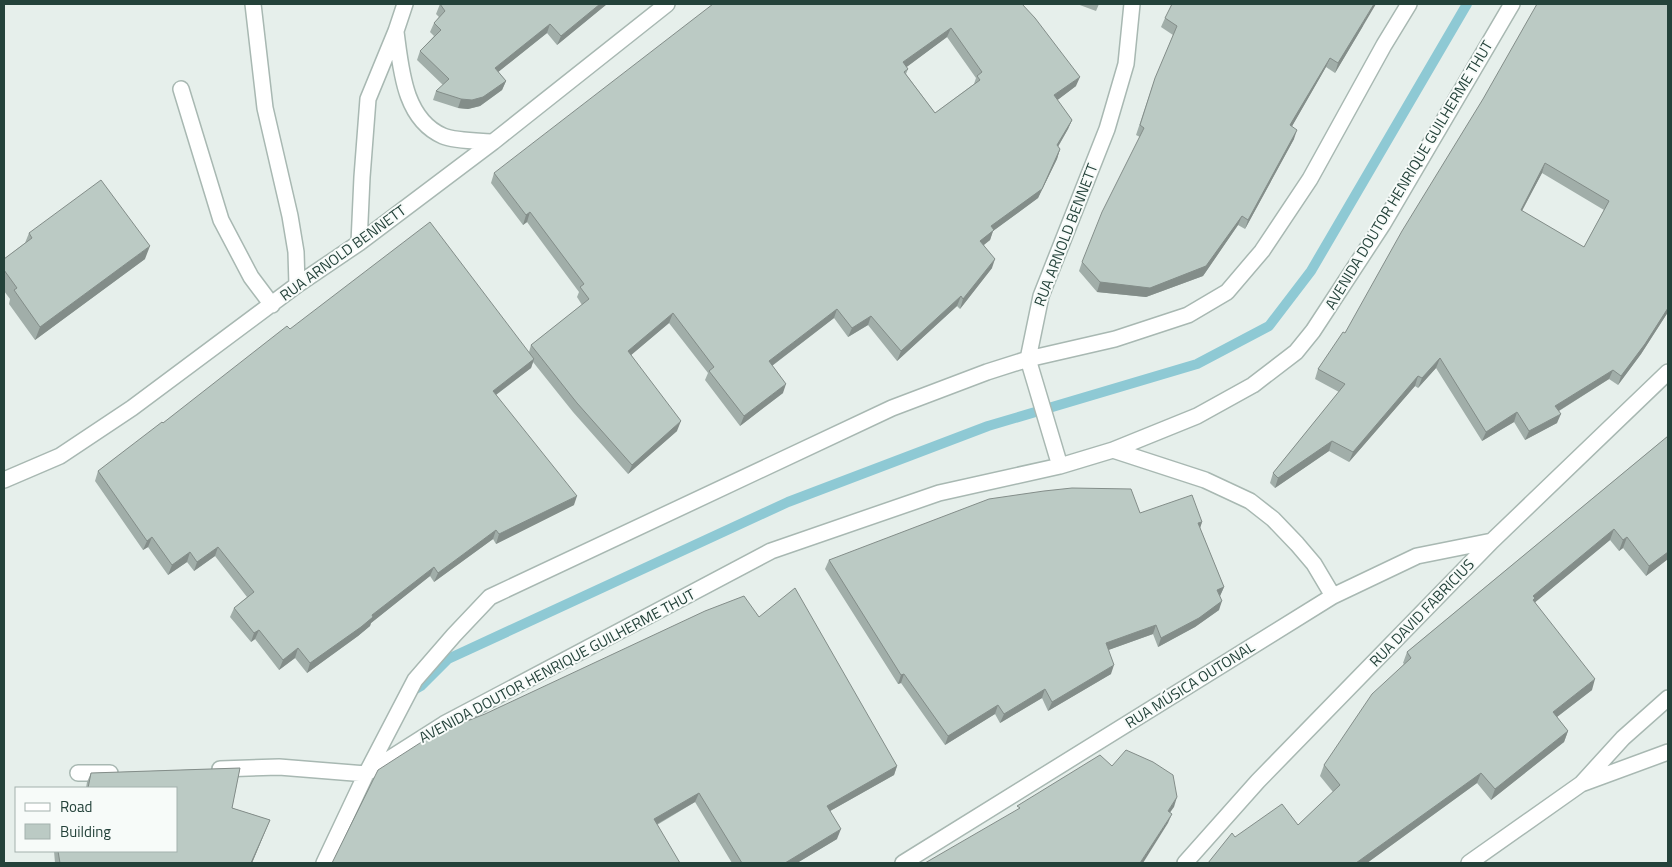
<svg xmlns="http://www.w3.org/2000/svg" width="1672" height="867" font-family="'Titillium Web',sans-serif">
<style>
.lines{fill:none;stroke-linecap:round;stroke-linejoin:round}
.stream{stroke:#8ec9d4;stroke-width:10}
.minor-casing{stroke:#a8b8b2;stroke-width:18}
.minor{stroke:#fff;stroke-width:15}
.wall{fill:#a1aea9;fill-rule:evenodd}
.shaded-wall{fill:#838d89}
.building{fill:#bbcac4;stroke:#838d89;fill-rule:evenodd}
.labels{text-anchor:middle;stroke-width:4;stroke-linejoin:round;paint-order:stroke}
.street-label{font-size:15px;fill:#24423a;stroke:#f7fbf9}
</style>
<rect width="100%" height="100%" fill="#e6efeb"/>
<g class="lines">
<!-- stream -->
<path class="stream" d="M414,690L421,686L448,659L788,502L988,426L1197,364L1269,326L1311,271L1467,4"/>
<defs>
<path id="minor" d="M253,4L265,108L290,216L296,252L297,285
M396,32C401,69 404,119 443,136C454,141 480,141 493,142
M181,89L221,220L251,277L272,305
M359,243L362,177L368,99L396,31L405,4
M1113,450L1205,480L1250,501L1273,519L1297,544L1314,564L1333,596
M1060,466L1028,359L1041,296L1107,129L1126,64L1132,4
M4,480L60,456L132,408L297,285L359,243L493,142L667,4
M220,769L279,767L366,774
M78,773H110
M367,773L444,724L771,551L939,493L1060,466L1113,450L1197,416L1253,385L1296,352L1313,331L1383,224L1512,4
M1582,783L1623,738L1668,698
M324,863L366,774L415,680L454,635L490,597L892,408L987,372L1028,359L1115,339L1188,315L1227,292L1262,251L1310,179L1384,45L1409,4
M903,863L1333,596L1417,556L1492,541
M1185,863L1258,781L1492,541L1668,372
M1469,863L1581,784L1668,752"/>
</defs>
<!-- minor casing -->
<use href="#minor" class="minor-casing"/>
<!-- minor -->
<use href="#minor" class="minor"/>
</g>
<!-- wall -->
<path class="wall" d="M440,4H607L557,45L547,33L498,72L506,81L502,90L480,106L468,109L458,108L433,100L436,91L443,85L417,60L420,51L434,36L430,32L434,23L439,17L436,14Z
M1022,4L1076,86L1057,100L1072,120L1068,129L1058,147L1060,149L1057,159L1038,198L993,231L990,240L984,245L992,268L960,309L957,306L897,361L868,325L848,337L834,318L772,366L783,393L740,426L705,380L708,373L669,323L631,355L677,431L628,474L573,412L533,362L531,368L496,395L574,505L496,544L493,539L434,582L430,576L371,623L370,626L358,636L307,673L295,658L279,670L255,639L251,642L230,617L234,608L247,597L215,556L194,571L187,562L168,575L148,547L143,550L95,481L98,471L290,329L529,352L531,345L582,305L577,297L579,292L527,222L523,225L491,183L494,173ZM947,37L976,78L974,84L935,113L906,74L908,69L906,67Z
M1077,4H1099L1096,11Z
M1668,4V312L1641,354L1618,385L1609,379L1559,411L1557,423L1525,440L1514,422L1482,441L1436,368L1418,388L1415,386L1349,462L1329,451L1275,488L1270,483L1273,473L1339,392L1315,379L1318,369L1345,333ZM1542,173L1604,210L1584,247L1522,211Z
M1165,18L1363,26L1335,73L1326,67L1292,126L1294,139L1245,229L1238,225L1203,276L1146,297L1097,292L1079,271L1082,262L1140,137L1136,135L1152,87L1173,35L1161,27Z
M29,233L145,259L35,340L9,304L10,299L4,291V259L25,243Z
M1668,436V559L1646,576L1623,548L1619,551L1610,540L1535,602L1592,690L1557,717L1568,731L1564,742L1491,800L1477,783L1367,863H1208L1235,837L1298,825L1333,792L1320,776L1324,765L1404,664L1403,663L1407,652Z
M1140,513L1202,522L1200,528L1224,587L1220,596L1219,610L1195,627L1158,647L1153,634L1108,650L1111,674L1048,711L1042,698L1000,723L995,714L945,745L901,683L898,684L825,569L829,560Z
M759,617L897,766L894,775L830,811L837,839L797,863H732L695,802L657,825L332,863Z
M240,768L232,808L270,820L252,863H55L54,851H176V788H86L87,782L91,773Z"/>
<!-- shaded-wall -->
<path class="shaded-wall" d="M600,4H607L557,45L561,36Z
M1374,4H1376L1363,26L1335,73L1338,63Z
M550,24L547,33L492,77L495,68Z
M951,28L947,37L900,72L903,62Z
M1330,58L1326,67L1287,135L1290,125Z
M1080,77L1076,86L1051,105L1054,95Z
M506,81L502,90L480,106L468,109L458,108L461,99Z
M1072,120L1068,129L1053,155L1057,145Z
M1297,130L1294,139L1245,229L1248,220Z
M1060,149L1057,159L1038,198L993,231L990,240L977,250L980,241L991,226Z
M1545,163L1542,173L1517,220L1521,210Z
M530,212L527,222L523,225L526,215Z
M1242,216L1238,225L1203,276L1146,297L1097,292L1100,282Z
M150,246L145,259L35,340L40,327Z
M995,259L992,268L960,309L963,299Z
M961,296L957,306L897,361L901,351Z
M1668,308V312L1641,354L1618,385L1621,376Z
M837,309L834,318L765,371L769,361Z
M673,313L669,323L624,361L628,351Z
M871,316L868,325L848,337L852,328Z
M1440,358L1436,368L1418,388L1422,378Z
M534,359L531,368L489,400L493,391Z
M1613,370L1609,379L1552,415L1555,406Z
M1418,376L1415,386L1349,462L1353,452Z
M786,384L783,393L740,426L744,416Z
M1517,412L1514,422L1482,441L1486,432Z
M1561,414L1557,423L1525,440L1529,431Z
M681,421L677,431L628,474L632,465Z
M1332,441L1329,451L1275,488L1278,478Z
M577,496L574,505L496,544L499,534Z
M1202,522L1199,531L1198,523Z
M1614,529L1610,540L1533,604V596Z
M496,530L493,539L434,582L438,573Z
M152,537L148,547L143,550L147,541Z
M1627,537L1623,548L1619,551L1623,540Z
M218,547L215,556L194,571L197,562Z
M190,552L187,562L168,575L172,565Z
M1668,552V559L1646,576L1649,566Z
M434,567L430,576L371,623L370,626L358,636L307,673L310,663Z
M1224,587L1220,596L1217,590Z
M1222,601L1219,610L1195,627L1158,647L1161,638Z
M1156,625L1153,634L1103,652L1106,643Z
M259,630L255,639L251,642L254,633Z
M298,648L295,658L279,670L283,660Z
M1114,665L1111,674L1048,711L1052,702Z
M904,674L901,683L898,684L901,675Z
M1595,679L1592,690L1549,723L1553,712Z
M1045,689L1042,698L1000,723L1004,714Z
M998,705L995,714L945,745L948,736Z
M1568,731L1564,742L1491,800L1495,789Z
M897,766L894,775L823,815L827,806Z
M1481,773L1477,783L1367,863H1356Z
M699,793L695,802L650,828L654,819Z
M1177,797L1174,807L1164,821L1168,811Z
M1172,814L1168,823L1143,863H1140Z
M270,820L252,863H251Z
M841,829L837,839L797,863H785Z"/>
<!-- building -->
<path class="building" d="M440,4H600L561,36L550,24L495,68L506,81L483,97L472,100L461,99L436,91L449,79L420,51L441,30L434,23L445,11Z
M713,4H1022L1035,18L1080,77L1054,95L1072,120L1057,145L1060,149L1042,189L991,226L994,230L980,241L995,259L963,299L961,296L901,351L871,316L852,328L837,309L769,361L786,384L744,416L709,371L714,367L673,313L628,351L681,421L632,465L577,403L531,345L589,299L580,287L584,284L530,212L526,215L494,173ZM951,28L982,72L977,76L980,80L935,113L904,72L908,69L903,62Z
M1172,4H1374L1338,63L1330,58L1290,125L1297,130L1248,220L1242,216L1206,266L1150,288L1100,282L1082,262L1102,212L1144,128L1140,125L1155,78L1177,26L1165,18Z
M1537,4H1668V308L1645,344L1621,376L1613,370L1555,406L1561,414L1529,431L1517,412L1486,432L1440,358L1422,378L1418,376L1353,452L1332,441L1278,478L1273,473L1345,384L1318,369L1343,332L1345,333L1402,231L1483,99ZM1545,163L1609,201L1584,247L1521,210Z
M101,180L150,246L40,327L14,290L17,288L4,270V259L32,238L29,233Z
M430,222L534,359L493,391L577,496L499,534L496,530L438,573L434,567L372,615L373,617L361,627L310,663L298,648L283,660L259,630L254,633L234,608L254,592L218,547L197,562L190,552L172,565L152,537L147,541L98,471L162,422L163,423L287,326L290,329Z
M1668,436V552L1649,566L1627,537L1623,540L1614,529L1533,596L1535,598L1533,600L1595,679L1553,712L1568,731L1495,789L1481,773L1356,863H1208L1232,833L1235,837L1282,804L1298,825L1340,785L1324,765L1372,694L1411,658L1407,652Z
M1072,488L1131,489L1140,513L1192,495L1202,522L1198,523L1224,587L1217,590L1222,601L1199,618L1161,638L1156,625L1106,643L1114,665L1052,702L1045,689L1004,714L998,705L948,736L904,674L901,675L829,560L989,499L1044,491Z
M795,588L897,766L827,806L841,829L785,863H742L699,793L654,819L680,863H332L378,770L434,734L485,714L705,611L744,596L759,617Z
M1126,750L1153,762L1173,775L1177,797L1168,811L1172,814L1140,863H925L1020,808L1017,806L1100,755L1112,766Z
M240,768L232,808L270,820L251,863H60L58,851H176V788H88L91,773Z"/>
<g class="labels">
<!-- street labels -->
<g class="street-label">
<text transform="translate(1409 175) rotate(-59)" y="5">AVENIDA DOUTOR HENRIQUE GUILHERME THUT</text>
<text transform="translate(1066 235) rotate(-69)" y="5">RUA ARNOLD BENNETT</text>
<text transform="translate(343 253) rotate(-36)" y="5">RUA ARNOLD BENNETT</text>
<text transform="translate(1422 613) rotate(-46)" y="5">RUA DAVID FABRICIUS</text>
<text transform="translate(557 666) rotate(-28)" y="5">AVENIDA DOUTOR HENRIQUE GUILHERME THUT</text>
<text transform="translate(1190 685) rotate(-32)" y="5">RUA MÚSICA OUTONAL</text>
</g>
</g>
<!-- border -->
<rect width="1672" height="867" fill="none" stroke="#24423a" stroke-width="10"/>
<!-- legend -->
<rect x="15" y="787" width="162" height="65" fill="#f7fbf9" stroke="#a3b1ad"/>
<rect x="25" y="803" width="25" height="8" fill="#ffffff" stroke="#a3b1ad"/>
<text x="60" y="812" font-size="15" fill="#24423a">Road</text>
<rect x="25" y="824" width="25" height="15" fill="#bbcac4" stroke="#a3b1ad"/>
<text x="60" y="837" font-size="15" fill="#24423a">Building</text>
</svg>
